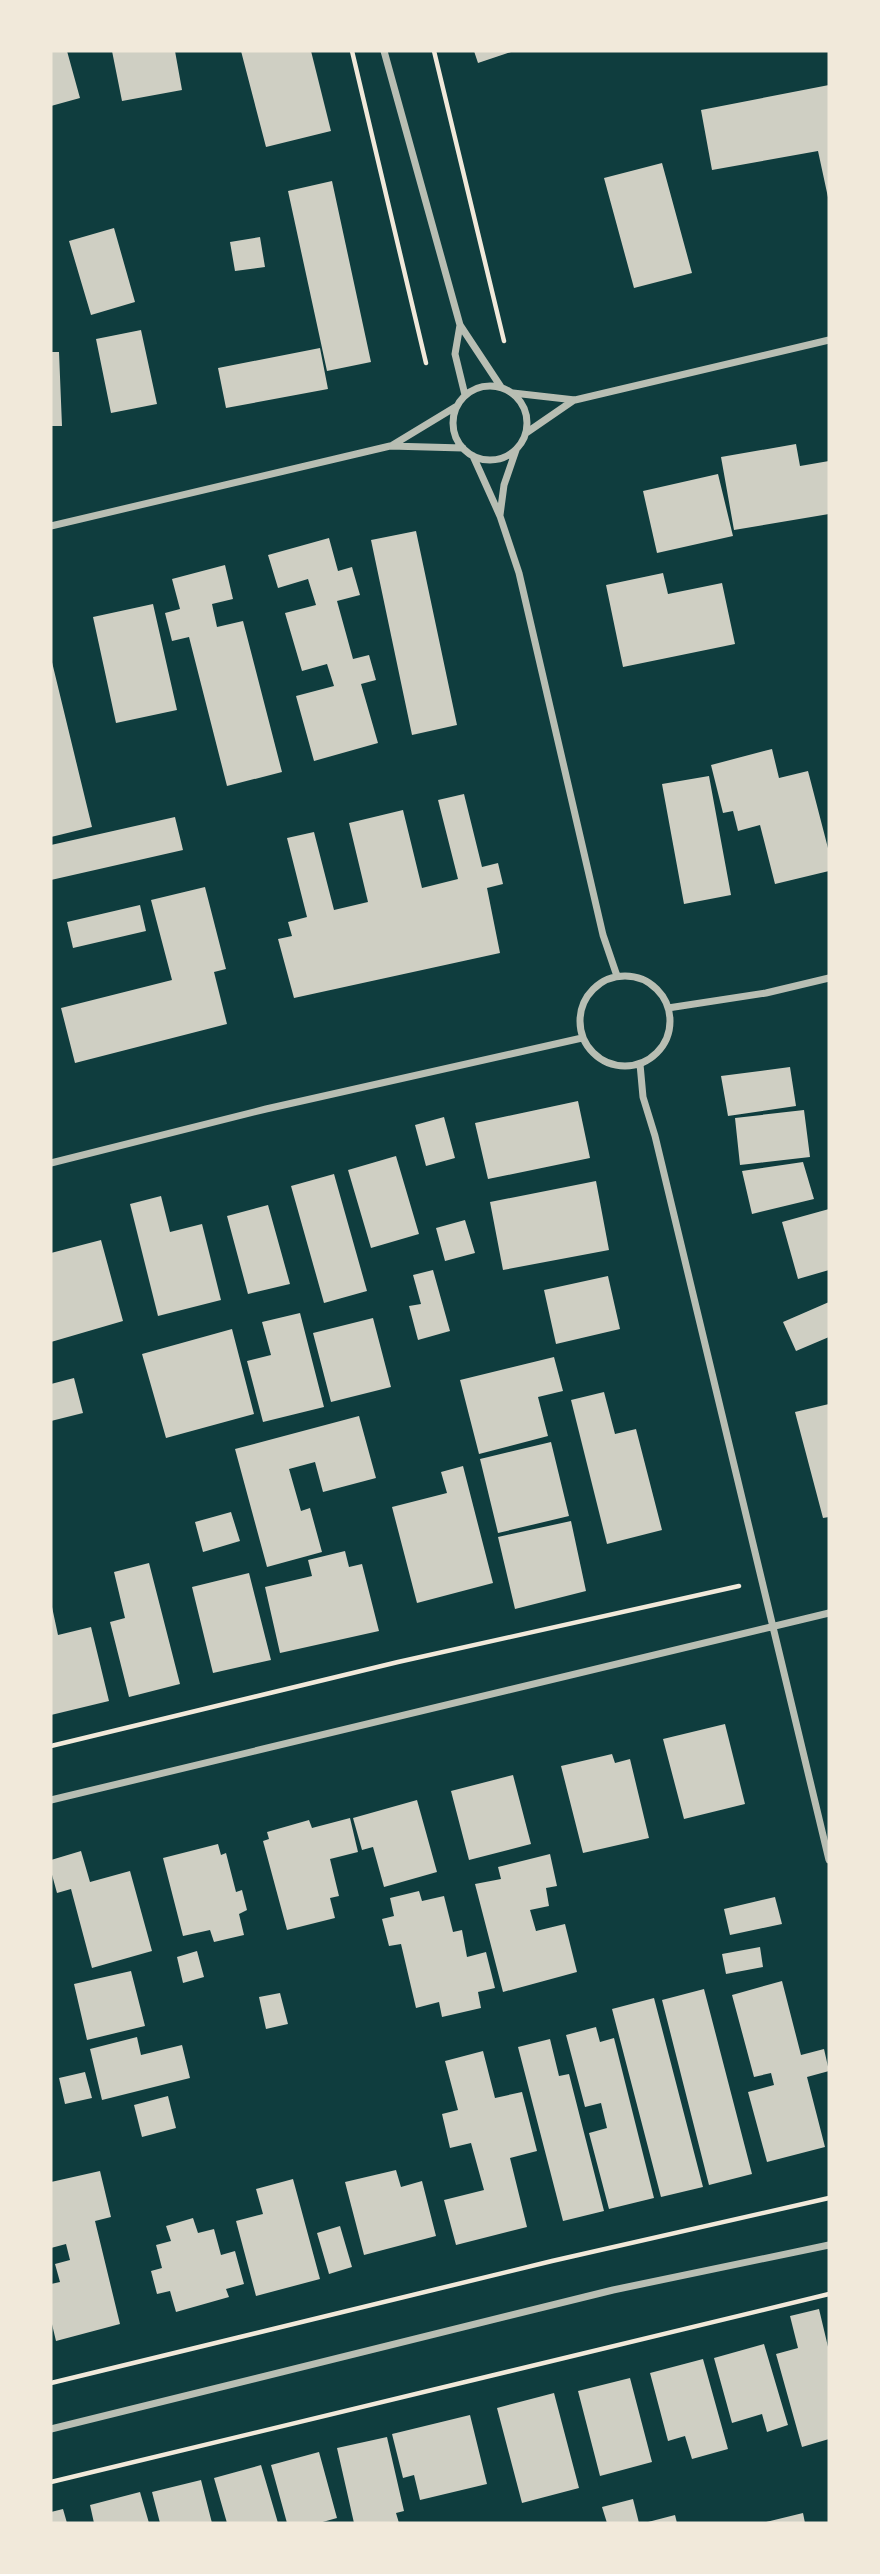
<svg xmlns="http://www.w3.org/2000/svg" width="880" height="2574" font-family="Merriweather,serif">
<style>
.building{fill:#cfcfc3}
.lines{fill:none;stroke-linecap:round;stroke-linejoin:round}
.path{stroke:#f1e9da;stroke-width:4.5}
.minor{stroke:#b8beb3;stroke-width:7}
</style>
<rect width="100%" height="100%" fill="#0f3d3e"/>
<!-- building -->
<path class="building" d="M51,51H67L80,98L51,106Z
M112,51H175L182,90L122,101Z
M241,51H311L331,131L266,147Z
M474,51H514L478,63Z
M829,85V202L818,151L712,170L701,110Z
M662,163L692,273L634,288L604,178Z
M332,181L371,362L327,371L288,191Z
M114,228L135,302L91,315L69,241Z
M260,237L265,267L235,271L230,242Z
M141,330L157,404L111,413L96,339Z
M320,348L328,389L226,408L218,368Z
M51,352H59L62,426H51Z
M796,444L800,466L829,461V514L734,530L721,457Z
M718,474L733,536L657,553L643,491Z
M416,531L457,725L412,735L371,540Z
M329,538L338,571L352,567L360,595L337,601L353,659L369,655L376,680L361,684L378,743L314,761L296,696L334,686L327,664L302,671L285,613L316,605L308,579L278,588L268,555Z
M225,565L233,599L212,604L217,627L243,621L282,772L227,786L189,637L172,641L165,613L180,609L172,579Z
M663,573L668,594L722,583L735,644L623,667L606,585Z
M153,604L177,710L116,723L93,617Z
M51,658L92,827L51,837Z
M772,749L779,778L808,771L829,852V871L775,884L760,825L738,831L733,811L723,813L711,765Z
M709,776L731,895L684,904L662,784Z
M464,794L482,867L498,863L503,884L487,888L500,953L294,998L278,939L292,936L288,922L307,917L287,838L314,832L334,910L368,902L349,823L403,810L422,888L458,879L438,800Z
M175,817L183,850L51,880V845Z
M205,887L226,969L214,972L227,1024L75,1063L61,1008L172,980L151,900Z
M140,905L146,931L73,948L67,922Z
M790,1067L796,1106L728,1116L721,1076Z
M578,1101L590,1158L488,1179L475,1123Z
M804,1110L810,1157L740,1165L735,1118Z
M444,1117L455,1158L426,1166L415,1125Z
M396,1156L419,1234L371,1248L348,1170Z
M803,1162L814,1199L752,1214L742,1171Z
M334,1174L367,1291L324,1303L291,1186Z
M596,1181L609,1250L503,1270L490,1202Z
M161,1196L170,1232L202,1224L221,1300L158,1316L130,1204Z
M268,1205L290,1284L248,1294L227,1216Z
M829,1209V1270L798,1279L782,1222Z
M465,1220L475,1253L445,1261L436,1228Z
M101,1240L123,1321L51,1342V1253Z
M433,1270L450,1331L418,1340L409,1306L421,1304L413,1275Z
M608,1276L620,1329L556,1344L544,1290Z
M829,1302V1337L796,1351L783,1322Z
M300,1313L324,1407L263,1422L247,1361L271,1355L262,1322Z
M373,1318L391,1387L331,1402L313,1333Z
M232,1329L254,1414L166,1438L142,1354Z
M554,1357L563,1391L538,1397L548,1436L479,1454L460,1380Z
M74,1378L83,1413L51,1421V1384Z
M604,1392L615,1434L636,1429L662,1530L607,1544L571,1400Z
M829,1404V1517L823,1518L795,1412Z
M359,1416L376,1478L323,1492L315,1462L289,1469L301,1511L310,1508L322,1552L267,1567L235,1449Z
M551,1442L569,1516L498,1533L480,1459Z
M463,1466L493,1583L417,1603L392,1507L447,1493L441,1472Z
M231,1512L240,1541L203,1552L195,1522Z
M571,1521L586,1591L515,1609L498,1537Z
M345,1551L349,1567L362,1564L379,1631L280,1653L265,1587L312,1576L308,1560Z
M149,1563L180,1684L129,1697L110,1622L125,1618L114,1572Z
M249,1573L271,1660L213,1673L192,1587Z
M52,1607L58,1635L91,1627L109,1701L51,1715Z
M725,1724L745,1804L684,1819L663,1739Z
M612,1754L615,1763L630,1759L649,1838L583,1853L561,1766Z
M513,1775L531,1844L469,1860L451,1791Z
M417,1800L437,1872L384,1887L373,1847L362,1850L353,1818Z
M350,1818L358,1852L330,1859L339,1896L330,1898L335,1918L287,1930L263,1841L269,1839L267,1832L309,1820L312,1828Z
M218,1844L221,1855L226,1853L236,1892L242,1890L247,1910L239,1914L244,1935L214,1942L210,1930L183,1936L163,1858Z
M81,1851L90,1882L130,1871L152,1951L92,1968L71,1889L57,1893L51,1871V1860Z
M550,1854L557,1886L546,1888L549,1906L530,1910L536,1931L565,1924L577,1972L503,1992L475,1884L501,1879L498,1867Z
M419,1891L422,1901L444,1896L453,1932L462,1930L467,1957L486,1952L495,1988L478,1992L481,2008L442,2017L439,2002L416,2008L401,1944L389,1946L382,1919L394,1916L390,1898Z
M775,1897L782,1924L730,1935L724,1909Z
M760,1947L763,1967L726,1974L722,1954Z
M197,1951L204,1977L183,1983L177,1957Z
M131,1971L145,2026L87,2040L74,1984Z
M782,1981L801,2055L824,2049L829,2071L807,2077L825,2147L767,2162L748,2092L774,2085L771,2073L754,2077L732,1995Z
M704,1989L752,2174L709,2185L662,2000Z
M280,1993L288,2024L266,2029L259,1997Z
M654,1998L703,2187L661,2197L612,2009Z
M596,2027L600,2042L614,2038L654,2198L609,2209L589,2133L607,2128L601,2103L585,2107L566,2035Z
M137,2037L141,2055L182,2045L190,2078L102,2100L90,2049Z
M550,2039L559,2076L569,2074L604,2211L563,2221L518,2047Z
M483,2051L495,2098L522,2092L537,2151L510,2158L527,2227L456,2245L444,2200L484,2190L471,2143L450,2148L442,2114L458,2110L445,2061Z
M85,2072L92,2098L65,2104L59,2078Z
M168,2096L176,2128L142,2137L134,2105Z
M396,2170L401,2187L422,2181L436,2236L364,2255L345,2182Z
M100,2171L111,2217L95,2221L120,2324L56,2341L51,2320V2284L60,2282L55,2264L70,2260L66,2244L51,2248V2182Z
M293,2179L320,2279L256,2296L236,2221L263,2214L256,2189Z
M193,2218L198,2233L214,2229L221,2255L235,2251L244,2284L226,2289L229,2297L176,2312L170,2291L157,2294L151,2271L162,2268L156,2245L171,2241L166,2226Z
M340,2226L352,2267L329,2274L317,2233Z
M819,2309L829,2351V2439L802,2447L776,2354L798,2348L790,2316Z
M764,2344L788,2425L767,2432L762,2414L732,2423L714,2358Z
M703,2359L728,2449L692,2459L685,2436L668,2441L650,2373Z
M630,2378L652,2462L600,2476L578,2391Z
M554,2393L579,2488L522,2503L497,2408Z
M470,2415L487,2484L420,2500L414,2475L403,2478L392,2434Z
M387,2437L404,2511L396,2513L399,2523H354L337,2448Z
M319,2452L337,2518L319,2523H287L271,2465Z
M261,2465L278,2523H227L214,2478Z
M201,2480L212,2523H160L152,2492Z
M140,2492L149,2523H94L90,2505Z
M633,2499L639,2523H607L602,2507Z
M63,2509L67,2523H51V2512Z
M803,2513L805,2523H766V2522Z
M675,2515L677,2523H648V2522Z"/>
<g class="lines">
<!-- path -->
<path class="path" d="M352,51L426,363
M434,51L504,341
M51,1746L398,1662L739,1586
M51,2383L552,2261L829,2198
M51,2482L829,2294"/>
<!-- minor -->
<path class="minor" d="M384,51L460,325L501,387
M460,325L455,354L465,395
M453 423a37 37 0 1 1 74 0a37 37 0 1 1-74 0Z
M513,393L575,400L829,340
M526,433L574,400
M391,446L457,406
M473,456L500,516L519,573L603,935L617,976
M500,515L504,485L516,450
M51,526L390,446L463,448
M580 1021a45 45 0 1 1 90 0a45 45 0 1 1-90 0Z
M668,1008L766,993L829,978
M640,1064L643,1097L655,1136L829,1860
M51,1163L266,1109L582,1038
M51,1800L829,1613
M51,2429L613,2290L829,2245"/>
</g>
<!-- border -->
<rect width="880" height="2574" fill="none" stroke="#f1e9da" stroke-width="105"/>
</svg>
